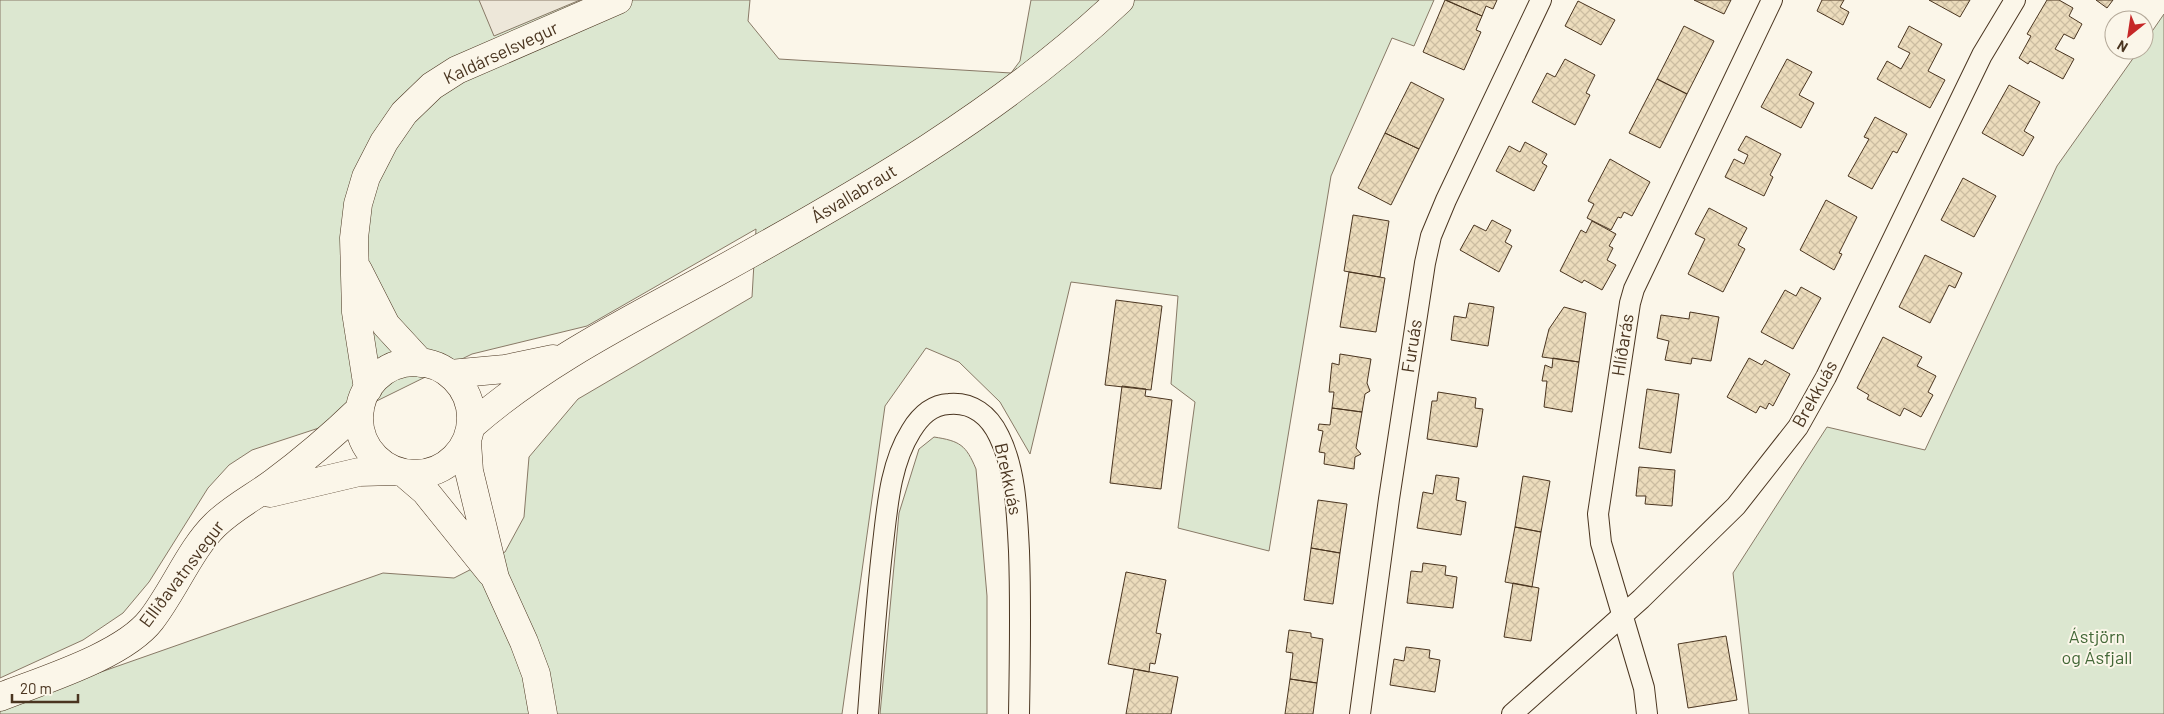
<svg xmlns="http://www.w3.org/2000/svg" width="2164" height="714" font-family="Barlow,sans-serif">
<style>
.green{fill:#dce7d0;stroke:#887966}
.parking{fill:#ede7d9;stroke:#887966}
.building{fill:url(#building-cross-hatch);stroke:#4a3520}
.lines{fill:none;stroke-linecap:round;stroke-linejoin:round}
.street-casing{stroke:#4a3520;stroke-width:22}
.secondary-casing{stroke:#4a3520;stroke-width:29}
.street{stroke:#fbf6e9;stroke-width:20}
.secondary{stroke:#fbf6e9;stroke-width:28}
.labels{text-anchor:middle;stroke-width:4;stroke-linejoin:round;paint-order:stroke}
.street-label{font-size:18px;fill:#4a3520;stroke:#fbf6e9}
.park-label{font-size:18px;fill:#436837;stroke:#fbf6e9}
</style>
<defs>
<pattern id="building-cross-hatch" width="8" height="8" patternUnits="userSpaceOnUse" patternTransform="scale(1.25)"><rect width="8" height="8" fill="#ecdcbc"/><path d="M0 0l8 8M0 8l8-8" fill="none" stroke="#ccbda1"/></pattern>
</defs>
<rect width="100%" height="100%" fill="#fbf6e9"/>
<!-- green -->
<path class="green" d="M0,0H750L748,21L779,59L1011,73L1020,61L1031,0H1434L1414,46L1392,38L1331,176L1269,551L1178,528L1195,402L1171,384L1178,296L1071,282L1030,454L1000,402L959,362L926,348L885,406L842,714H0V709L24,699L383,573L454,578L505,552L524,517L529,457L578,399L752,297L756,229L587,326L472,354L328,425L252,450L229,465L208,488L149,582L123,613L83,640L0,678Z
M2164,14V714H1749L1733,573L1827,427L1925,450L2057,166L2139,50H2144V43Z
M934,437C960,441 966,445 976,469L987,596V714H880L899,513L919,449Z"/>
<!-- parking -->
<path class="parking" d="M479,0H580L494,36Z"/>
<!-- building -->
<path class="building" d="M1445,0L1482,16L1476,30L1481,32L1464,70L1423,52Z
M1446,0H1497L1493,9L1486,6L1482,16Z
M1694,0H1731L1724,14Z
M1822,0H1844L1840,7L1849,12L1843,25L1817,11Z
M1929,0H1970L1960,17Z
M2047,0H2059L2073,8L2069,16L2082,24L2074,39L2064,34L2055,49L2074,59L2063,79L2030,61L2028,64L2019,58L2031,36L2027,34Z
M2096,0H2113L2107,8Z
M1578,1L1615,20L1601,45L1565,26Z
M1684,26L1714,41L1687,94L1657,79Z
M1909,26L1942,44L1928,71L1945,80L1930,108L1877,79L1887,61L1901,69L1910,53L1898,47Z
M1565,59L1595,75L1586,93L1590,95L1575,125L1532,102L1547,73L1555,77Z
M1787,59L1812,72L1799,95L1814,103L1801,128L1761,107Z
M1657,79L1687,94L1660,148L1629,133Z
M1411,82L1444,99L1419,149L1385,133Z
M2009,85L2040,102L2024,131L2034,137L2023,156L1982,133Z
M1875,117L1907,134L1897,153L1893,151L1872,189L1848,176L1869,139L1864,137Z
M1385,133L1419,149L1391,205L1358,188Z
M1746,136L1781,154L1770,175L1773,177L1764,196L1725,177L1734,159L1744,164L1748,155L1738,150Z
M1525,142L1547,154L1542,163L1547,166L1534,191L1496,171L1509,146L1520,152Z
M1610,159L1650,182L1632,216L1624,212L1621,218L1618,217L1611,230L1587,218L1594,204L1588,201Z
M1963,178L1996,196L1974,237L1941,220Z
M1826,200L1857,217L1839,253L1842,254L1834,270L1800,250Z
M1709,208L1747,228L1738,245L1745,249L1723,292L1688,274L1705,239L1695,234Z
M1353,215L1389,221L1380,277L1344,271Z
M1492,220L1511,230L1505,242L1512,246L1499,272L1460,250L1474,225L1486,231Z
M1592,221L1616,234L1609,246L1613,248L1607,260L1616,265L1602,290L1584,280L1582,283L1560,271L1581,230L1586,233Z
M1925,255L1962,273L1955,288L1949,285L1930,323L1899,307Z
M1349,272L1385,278L1376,332L1340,327Z
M1801,287L1821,298L1793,349L1761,332L1785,290L1796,296Z
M1116,300L1162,306L1151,390L1105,385Z
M1469,303L1494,307L1488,346L1451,340L1454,316L1466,318Z
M1564,307L1586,313L1579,362L1542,357L1549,329Z
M1690,312L1719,317L1711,361L1692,358L1691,364L1665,360L1669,341L1657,338L1661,315L1689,319Z
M1883,337L1922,357L1917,366L1936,376L1928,392L1933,395L1921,417L1904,408L1900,416L1867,399L1869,395L1857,388Z
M1340,354L1371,359L1367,383L1370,391L1365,394L1362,412L1332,408L1334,392H1329L1332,363L1339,365Z
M1553,358L1579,362L1572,412L1544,407L1547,381H1542L1545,365L1552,368Z
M1749,358L1762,365L1765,360L1790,374L1773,406L1769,403L1766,409L1760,406L1756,413L1727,397Z
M1122,386L1146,389L1145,396L1172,400L1161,489L1110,483Z
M1647,389L1679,394L1671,453L1639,448Z
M1438,392L1476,398L1475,408L1483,409L1477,447L1427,439L1432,401H1437Z
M1332,408L1362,412L1356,448L1361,454L1355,457L1354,469L1324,464L1325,453L1319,452L1323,431L1318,430L1319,424L1330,425Z
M1639,467L1675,470L1672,506L1645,504L1646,496H1636Z
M1436,475L1459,478L1456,500L1466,502L1461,535L1417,528L1423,492L1433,494Z
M1523,476L1550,481L1541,532L1515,527Z
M1318,500L1347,504L1340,553L1311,548Z
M1515,527L1541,532L1532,587L1505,582Z
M1311,548L1340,553L1333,604L1304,600Z
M1423,563L1446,566L1445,575L1457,577L1453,608L1407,603L1411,571L1422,572Z
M1126,572L1166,580L1156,633L1161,634L1155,664L1150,663L1149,672L1108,664Z
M1513,583L1539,588L1531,641L1504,637Z
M1289,630L1311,633V637L1323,639L1317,683L1290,679L1293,653L1286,652Z
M1726,636L1737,700L1688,708L1678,644Z
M1406,647L1430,650L1429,658L1440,660L1435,692L1390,685L1394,659L1404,661Z
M1134,669L1178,677L1171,714H1126Z
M1290,679L1317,683L1313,714H1285Z"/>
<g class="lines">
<defs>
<path id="street" d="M868,714C872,660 876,606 882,552C887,512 889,466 911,431C920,416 931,405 949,404C972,402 989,415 999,436C1016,470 1017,514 1019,551C1021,606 1020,660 1019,714
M1360,714L1389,499L1425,263L1431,236L1446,200L1541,0
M1512,714L1641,599L1736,506L1798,427L1826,377L1982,55L2015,0
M1647,714L1644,688L1601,543L1598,514L1630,303L1634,289L1772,0"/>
<path id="secondary" d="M358,270L386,325L421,363
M359 418a56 56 0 1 1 112 0a56 56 0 1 1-112 0Z
M450,374L505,369L553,359
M368,389L356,312L354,238L358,204L366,177L384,142L404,113L432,86L457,70L618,0
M471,426C545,361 634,318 719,271C860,193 1003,111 1120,0
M467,442L469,471L495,578L524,642L536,674L543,714
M404,473L425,491L491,573
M270,493L359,472L396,471
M0,697C43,680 123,656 151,620C173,592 191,548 215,525C232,508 254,497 273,483C304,460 332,436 360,409"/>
</defs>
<!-- street casing -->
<use href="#street" class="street-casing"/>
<!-- secondary casing -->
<use href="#secondary" class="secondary-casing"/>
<!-- street -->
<use href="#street" class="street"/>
<!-- secondary -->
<use href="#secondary" class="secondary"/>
</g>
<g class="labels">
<!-- street labels -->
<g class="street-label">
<text transform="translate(501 53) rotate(-25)" y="6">Kaldárselsvegur</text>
<text transform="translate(854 194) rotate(-31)" y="6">Ásvallabraut</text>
<text transform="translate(1623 345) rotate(-81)" y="6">Hlíðarás</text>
<text transform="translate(1412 346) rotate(-81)" y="6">Furuás</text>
<text transform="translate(1815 394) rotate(-61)" y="6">Brekkuás</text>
<text transform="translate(1008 479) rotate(78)" y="6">Brekkuás</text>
<text transform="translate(182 574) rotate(-53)" y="6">Elliðavatnsvegur</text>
</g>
<!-- park labels -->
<g class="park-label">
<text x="2097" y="643">Ástjörn<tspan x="2097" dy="21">og Ásfjall</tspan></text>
</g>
</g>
<!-- north arrow -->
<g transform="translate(2129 35) rotate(210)"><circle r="24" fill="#fbf6e9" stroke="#b4a999"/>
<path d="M0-4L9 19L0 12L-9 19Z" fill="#c62828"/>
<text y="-8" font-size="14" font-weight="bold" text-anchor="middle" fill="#4a3520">N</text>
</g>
<!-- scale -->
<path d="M12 694v8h66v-8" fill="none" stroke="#4a3520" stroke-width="2.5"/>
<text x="20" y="694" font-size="15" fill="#4a3520" stroke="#fbf6e9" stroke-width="4" paint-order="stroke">20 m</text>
</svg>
